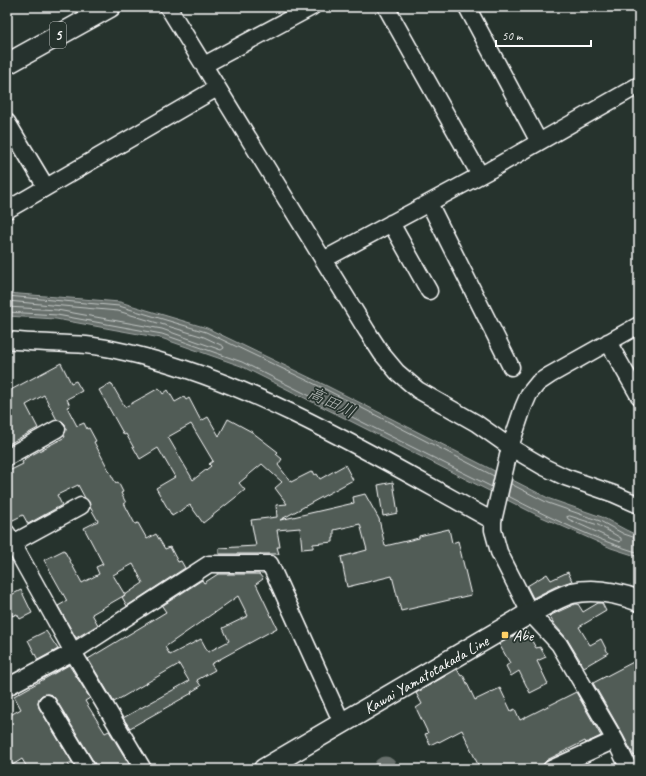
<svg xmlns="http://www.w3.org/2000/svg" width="646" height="776" font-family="Caveat,'Klee One',sans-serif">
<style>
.water{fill:#67706c;stroke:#a4a9a7}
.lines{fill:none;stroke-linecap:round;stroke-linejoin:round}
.shore{stroke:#c2c6c4;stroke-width:1}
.river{stroke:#67706c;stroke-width:23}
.building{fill:#515c57;stroke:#fff;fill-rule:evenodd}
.minor-casing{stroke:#fff;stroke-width:19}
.major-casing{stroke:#fff;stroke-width:23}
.minor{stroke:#26332d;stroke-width:16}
.major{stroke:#26332d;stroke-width:20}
.poi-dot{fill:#ffd166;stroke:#26332d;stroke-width:1.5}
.labels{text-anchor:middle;stroke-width:3.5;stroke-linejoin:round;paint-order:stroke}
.shield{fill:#26332d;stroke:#bec2c0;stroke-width:1}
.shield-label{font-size:15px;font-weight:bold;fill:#fff}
.poi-label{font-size:16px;fill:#fff;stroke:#26332d;text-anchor:start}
.street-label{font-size:16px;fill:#fff;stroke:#26332d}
.water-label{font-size:17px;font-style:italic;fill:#b3b8b6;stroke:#26332d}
</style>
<rect width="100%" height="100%" fill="#26332d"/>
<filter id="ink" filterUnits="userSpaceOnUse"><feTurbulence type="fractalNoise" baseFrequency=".025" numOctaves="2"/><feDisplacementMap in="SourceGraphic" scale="8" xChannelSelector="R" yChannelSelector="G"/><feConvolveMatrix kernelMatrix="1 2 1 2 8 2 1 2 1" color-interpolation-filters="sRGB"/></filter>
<g filter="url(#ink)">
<!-- water -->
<path class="water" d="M7,293L120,302L207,328L327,386L550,499L602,517L626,530L639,536V557L611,548L535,514L241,366L161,338L56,319L7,316Z"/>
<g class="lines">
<!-- shore -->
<path class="shore" d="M7,296L119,306L206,332L325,389L494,476
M7,301L118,311L204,337L223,346L224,348L221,350L162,329L57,310L7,307
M7,312L57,315L162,334L242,362L492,487
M511,484L548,503L600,521L624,534L639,539
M508,496C550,518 594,539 639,553
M570,516L598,525L621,538V541L620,542L614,540L568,519L567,517Z"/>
<!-- river -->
<path class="river" d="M385,768V769"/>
</g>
<!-- building -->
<path class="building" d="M61,363L71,383L76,381L82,391L67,399L70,406L67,407L77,426L84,423L87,429L89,428L96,441L94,442L114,480L116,483L118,482L123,492L121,493L126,503H124L135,524L138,523L147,539L156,534L165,549L170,547L178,562L181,561L185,568L127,606L122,597L143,583L133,564L113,575L125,595L92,614L98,625L76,638L58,606L67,601L44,560L64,550L82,583L99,574L96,567L103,564L84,528L98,521L90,507L89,502L85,498L78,485L57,495L62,505L28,524L23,515L11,521L7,513V472L23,464L22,462L25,460L24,459L65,437L64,435L66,429L65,424L62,421L57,420L44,395L26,405L38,428L7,445V392Z
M111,383L125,407L159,388L163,394L168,390L175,402L184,397L186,400L189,398L201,421L208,417L219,436L228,419L252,432L278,452L276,454L282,459L278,465L291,482L313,471L315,475L317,474L320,479L345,465L353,480L280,520L354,503L353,497L365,494L379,519L385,546L419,538V536L449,529L452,543L458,541L471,595L401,611L392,576L347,587L341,557L367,550L360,524L334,530V538H333V542L313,544V548L302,549L300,528L277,530L280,547H277L279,554H219V548L256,546L251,520L277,517L276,505L287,504L275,488L282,482L262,464L239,483L245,490L203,523L190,505L172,516L156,488L175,477L158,448L140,459L126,434L124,435L99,390ZM191,424L213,461L209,464L211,466L193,480L168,437Z
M393,482L398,513L383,516L378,485Z
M568,572L572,581L557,586L533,598L527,586L547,574L551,580Z
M218,574H259L263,579L256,584L277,628L211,664L215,670L197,680L201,686L191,692L192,693L130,728L123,718L189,681L179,664L114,702L88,659L166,612L162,606L202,580L204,583ZM238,596L248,616L223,628L229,641L208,652L201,639L170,655L165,647Z
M21,590L32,613L20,619L17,614L12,616L7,607V597Z
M598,603H602L606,611L579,627L590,645L601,639L608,653L584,667L567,639L555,625L549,616L575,604H578L583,612Z
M525,629L536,648L540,647L546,657L537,661L548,684L530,693L519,671L511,676L506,666L510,663L499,644Z
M46,631L58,649L38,660L28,640Z
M639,659V754L634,756L623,735L593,683Z
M69,665L90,698L85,701L105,733L109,731L132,769H96L95,764L55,698L52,695L47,694L42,695L39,698L38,703L39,708L72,762L68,764L72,769H28L22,759L11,766L7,759V717L21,709L14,696Z
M457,669L461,676L463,675L475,700L500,688L511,711L515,709L520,720L576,692L601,736L586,743L585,741L547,760L543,764L542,769H480L462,730L439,742L438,741L430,745L425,734L428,733L416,708L422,704L416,693Z"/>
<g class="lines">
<defs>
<path id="minor" d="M168,7L367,331L382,354L397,372L418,390L476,423L510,447L544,467L565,477L614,494L639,505
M386,7L480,175
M467,7L539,142
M204,65L312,7
M7,122L46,187
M429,203L511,367
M7,210L217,88
M391,223L429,291
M323,260L490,170L639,85
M7,340C33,343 59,343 86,345C105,347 126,352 145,357C267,389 383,461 493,521
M608,342L639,396
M7,457L57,429
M7,533L73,652L143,769
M13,543L81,506
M7,687L73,652L209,564H270L342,723
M47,703L87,769
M551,769L615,740
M629,769L615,740L559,644L530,613L499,552L493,530V521L510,447L523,408L529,394L538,383L550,375L639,325"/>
<path id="major" d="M7,64L110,7
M264,769L530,613C544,606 558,597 572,593C595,588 618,593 639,601"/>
</defs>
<!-- minor casing -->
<use href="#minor" class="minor-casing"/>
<!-- major casing -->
<use href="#major" class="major-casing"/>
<!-- minor -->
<use href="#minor" class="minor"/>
<!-- major -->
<use href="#major" class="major"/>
</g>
</g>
<!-- markers -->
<rect class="poi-dot" x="501" y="631" width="8" height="8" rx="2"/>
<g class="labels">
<!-- shield labels -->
<rect class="shield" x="50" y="22" width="16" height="26" rx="3"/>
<g class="shield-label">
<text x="58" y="40">5</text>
</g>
<!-- poi labels -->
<g class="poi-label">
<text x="513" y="641">Abe</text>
</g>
<!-- street labels -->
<g class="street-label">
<text transform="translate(426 674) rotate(-30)" y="6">Kawai Yamatotakada Line</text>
</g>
<!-- water labels -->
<g class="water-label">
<text transform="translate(332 402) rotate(26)" y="6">高田川</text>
</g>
</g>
<!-- margin -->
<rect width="646" height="776" fill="none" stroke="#26332d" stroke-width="24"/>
<rect x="12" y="12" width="622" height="752" fill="none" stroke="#fff" stroke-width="1.5" filter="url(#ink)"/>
<!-- scale -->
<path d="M496 40v6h95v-6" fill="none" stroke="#ffffff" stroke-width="2"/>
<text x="502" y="40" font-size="12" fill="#ffffff" stroke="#26332d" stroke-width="3" paint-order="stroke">50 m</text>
</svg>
